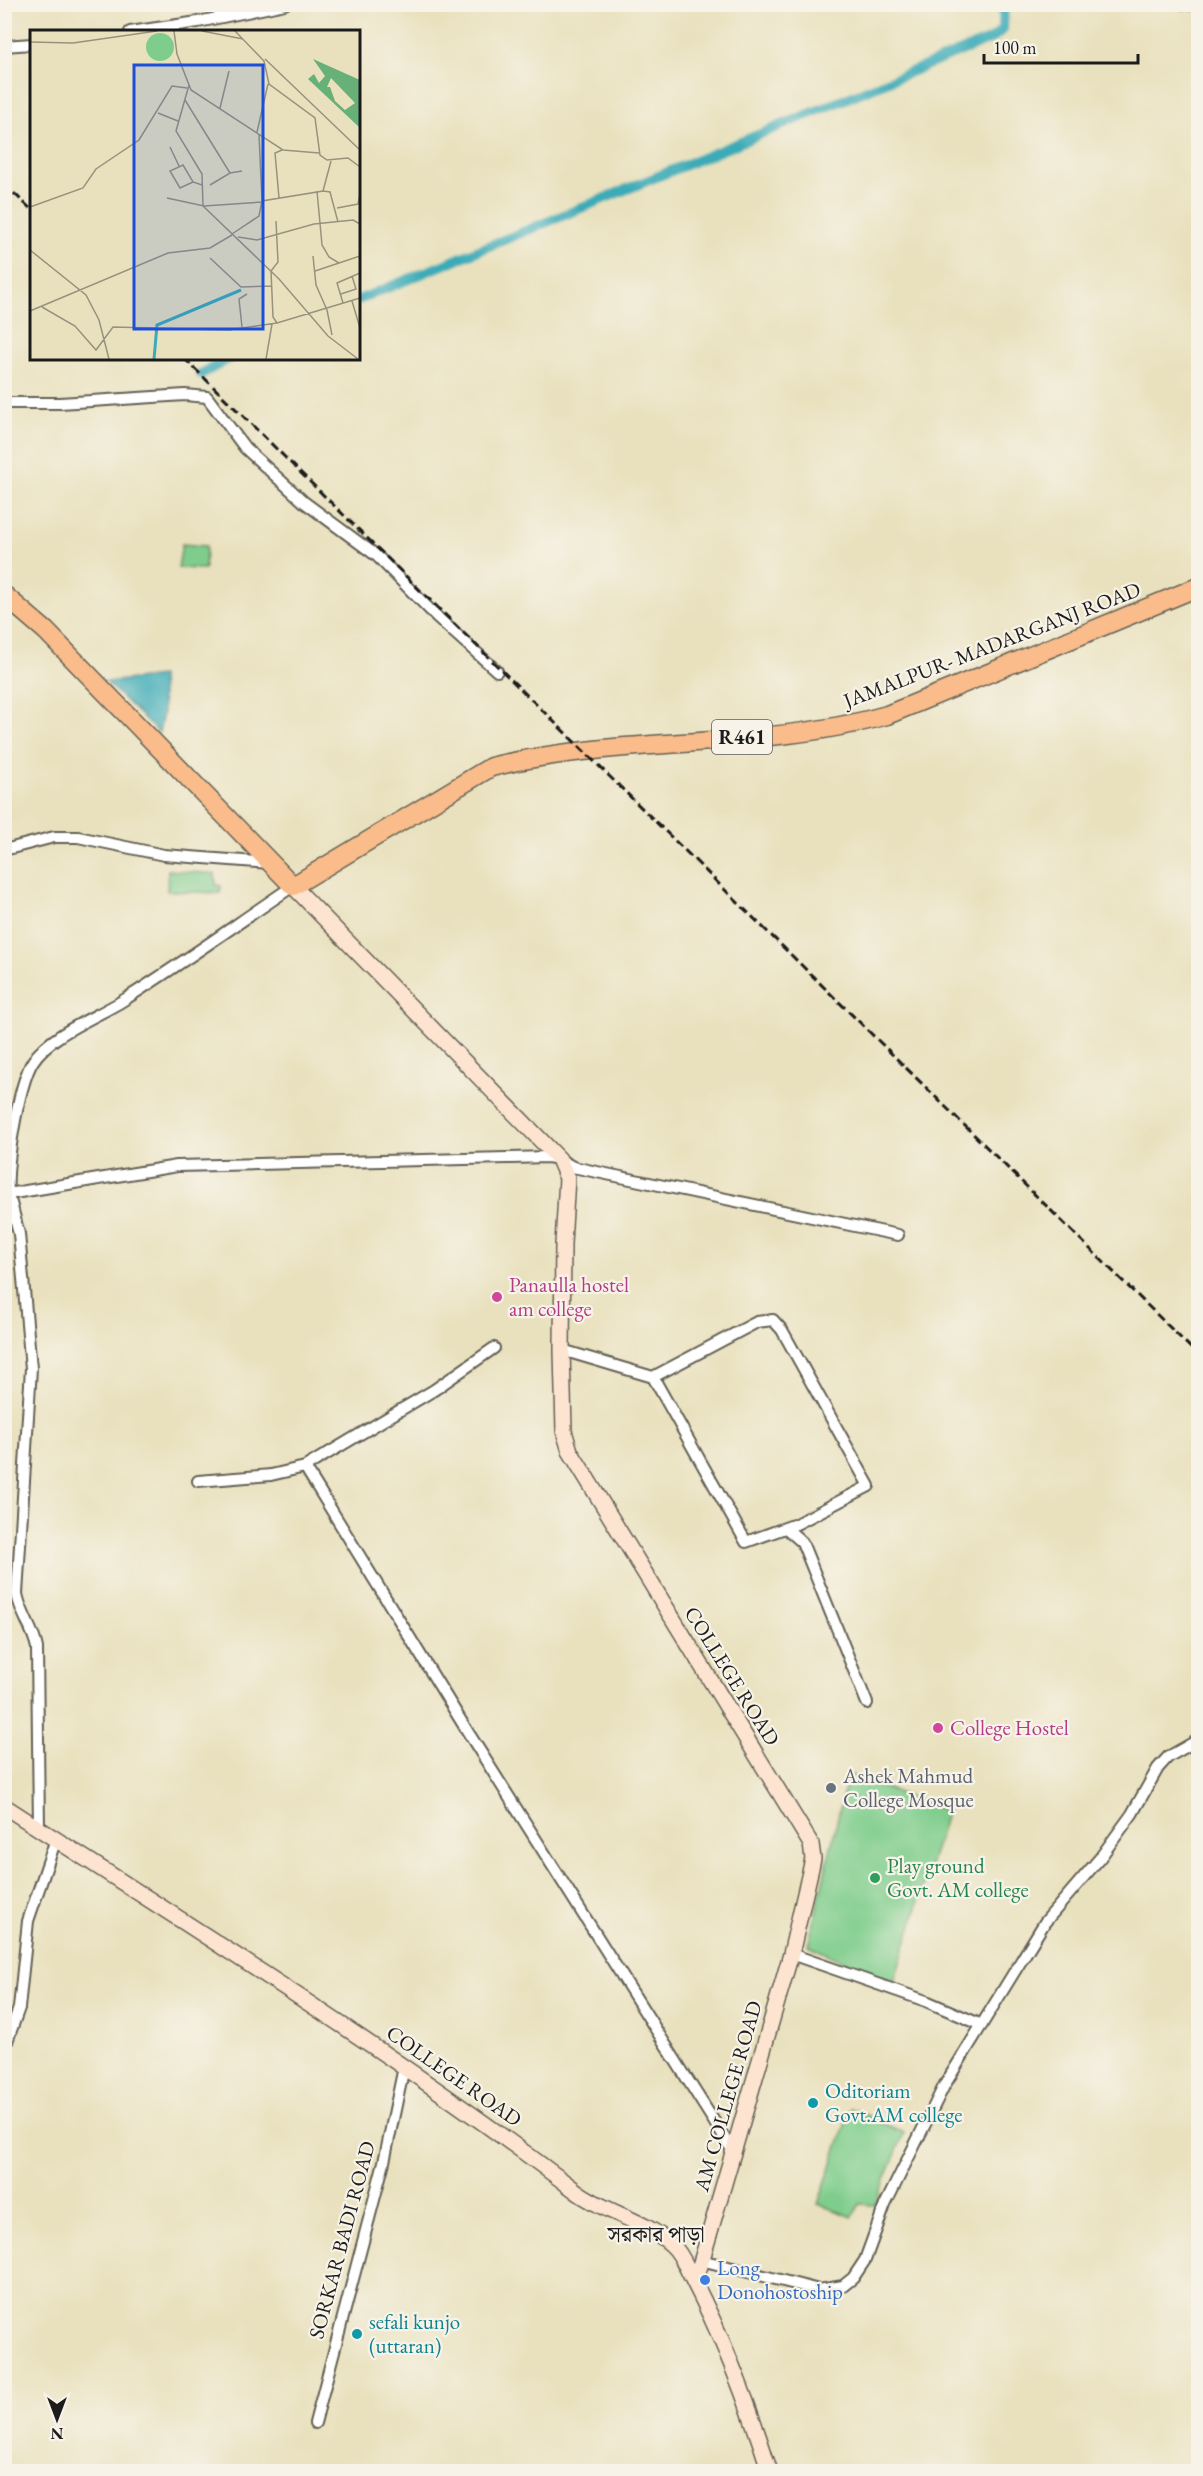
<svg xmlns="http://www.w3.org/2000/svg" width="1203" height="2476" font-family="'EB Garamond','Noto Serif Bengali',serif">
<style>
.green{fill:#7fcd8c;stroke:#4e7454;stroke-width:1.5}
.water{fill:#3babb7;stroke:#2c646a;stroke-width:1.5}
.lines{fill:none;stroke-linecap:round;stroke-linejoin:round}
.canal{stroke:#3babb7;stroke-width:10}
.street-casing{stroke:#646155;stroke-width:14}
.secondary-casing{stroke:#646155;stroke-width:18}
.primary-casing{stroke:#646155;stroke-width:21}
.street{stroke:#fff;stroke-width:10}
.secondary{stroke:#fde4d0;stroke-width:15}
.primary{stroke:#f9bc8a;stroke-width:18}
.rail{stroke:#1c1c1c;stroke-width:3;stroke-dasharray:9 4.5;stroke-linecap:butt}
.hotel-dot{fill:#d1479c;stroke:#f7f3e8;stroke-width:2}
.worship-dot{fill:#6b7280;stroke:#f7f3e8;stroke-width:2}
.leisure-dot{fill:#2e9e5b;stroke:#f7f3e8;stroke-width:2}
.culture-dot{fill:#0f9aa8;stroke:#f7f3e8;stroke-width:2}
.shop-dot{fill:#3f7fe0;stroke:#f7f3e8;stroke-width:2}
.labels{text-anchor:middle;stroke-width:4.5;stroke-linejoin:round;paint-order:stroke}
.shield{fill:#f7f3e8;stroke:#5e5c59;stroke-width:1.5}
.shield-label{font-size:20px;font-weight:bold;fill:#1c1c1c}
.street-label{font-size:21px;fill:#1c1c1c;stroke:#f7f3e8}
.hotel-label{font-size:21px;fill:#b23c85;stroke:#f7f3e8;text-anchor:start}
.worship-label{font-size:21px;fill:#5b616d;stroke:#f7f3e8;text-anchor:start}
.leisure-label{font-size:21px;fill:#27864d;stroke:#f7f3e8;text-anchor:start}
.culture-label{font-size:21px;fill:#0d838f;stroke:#f7f3e8;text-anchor:start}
.shop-label{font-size:21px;fill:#366cbe;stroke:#f7f3e8;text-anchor:start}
.neighbourhood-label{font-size:22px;fill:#1c1c1c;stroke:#f7f3e8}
.inset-river{fill:none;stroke:#3babb7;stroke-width:3}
.inset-road{fill:none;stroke:#97927d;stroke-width:1.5}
.view{fill:#1d4ed8;fill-opacity:0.15;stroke:#1d4ed8;stroke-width:3}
.inset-edge{fill:none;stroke:#1c1c1c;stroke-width:3}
</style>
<rect width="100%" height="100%" fill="#f7f3e8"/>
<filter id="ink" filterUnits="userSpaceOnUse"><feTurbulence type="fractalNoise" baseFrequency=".0167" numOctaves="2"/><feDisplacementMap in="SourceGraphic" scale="12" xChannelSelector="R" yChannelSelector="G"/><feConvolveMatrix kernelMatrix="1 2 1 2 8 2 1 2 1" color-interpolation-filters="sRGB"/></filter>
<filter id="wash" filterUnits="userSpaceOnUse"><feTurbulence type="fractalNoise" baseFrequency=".008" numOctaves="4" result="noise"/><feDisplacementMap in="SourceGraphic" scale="24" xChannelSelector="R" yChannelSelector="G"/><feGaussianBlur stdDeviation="1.35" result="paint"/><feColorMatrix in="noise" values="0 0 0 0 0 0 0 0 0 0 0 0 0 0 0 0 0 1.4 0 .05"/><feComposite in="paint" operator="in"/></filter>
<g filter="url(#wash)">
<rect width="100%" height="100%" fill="#e9e1be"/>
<!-- green -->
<path class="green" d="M182,544L206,546L205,569L178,568Z
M168,870L215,874L216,885L221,886L220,893L167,891Z
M848,1774L947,1811L893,1985L808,1945Z
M851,2108L904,2133L875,2205L860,2204L852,2217L818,2204Z"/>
<!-- water -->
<path class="water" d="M161,676L163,713L159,733L106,682Z"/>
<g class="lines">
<!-- canal -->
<path class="canal" d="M358,300L993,38L1003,29L1004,4
M201,374L230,358"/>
</g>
</g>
<g filter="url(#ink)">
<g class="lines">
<defs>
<path id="street" d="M966,4H1000
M1184,4L1198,5
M130,32L198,22L285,4
M4,46L32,44
M4,403H60L185,395L207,397L245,448L304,502L377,556L437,617L497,671
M4,850L54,837H78L164,855L270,863
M8,1194L177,1166L548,1157L559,1159L573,1167L898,1235
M9,1199C3,1174 19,1082 33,1061C51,1033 100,1016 127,998C184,962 238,923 293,886
M11,1203L19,1234L31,1368L17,1594C21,1615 33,1628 37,1648L39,1828
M562,1350L653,1377L746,1542L796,1524L869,1486L782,1330L773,1320L757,1322L653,1377
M305,1467L466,1729L734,2153
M198,1481L271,1475L305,1467L434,1390L494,1348
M786,1528L802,1542L867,1703
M791,1954L926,2001L982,2025
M4,2050L19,2008L28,1921L56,1839
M701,2260L819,2290L843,2286L853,2278L865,2260L885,2205L944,2086L1045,1922L1100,1858L1132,1814L1158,1768L1168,1757L1198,1740
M315,2423L384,2162L404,2067"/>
<path id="secondary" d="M293,886L559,1159L567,1178L563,1244L562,1350L564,1431L570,1451L811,1844L813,1859L791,1954L695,2283
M4,1806C197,1931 393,2052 576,2191C605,2213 645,2220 672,2245C681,2253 686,2266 691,2276C723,2337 749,2406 770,2472"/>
<path id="primary" d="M4,595L46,631L293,886L491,767C620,735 761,751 887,715L1198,587"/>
</defs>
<!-- street casing -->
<use href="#street" class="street-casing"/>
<!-- secondary casing -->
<use href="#secondary" class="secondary-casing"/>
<!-- primary casing -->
<use href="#primary" class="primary-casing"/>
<!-- street -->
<use href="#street" class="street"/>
<!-- secondary -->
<use href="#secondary" class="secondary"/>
<!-- primary -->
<use href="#primary" class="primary"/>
<!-- rail -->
<path class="rail" d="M4,184L32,210
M184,358L1198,1355"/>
</g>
</g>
<!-- markers -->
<g class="hotel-dot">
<circle cx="497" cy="1297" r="6"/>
<circle cx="938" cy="1728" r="6"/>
</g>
<circle class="worship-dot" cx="831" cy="1788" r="6"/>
<circle class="leisure-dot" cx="875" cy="1878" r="6"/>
<g class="culture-dot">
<circle cx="813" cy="2103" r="6"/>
<circle cx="357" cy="2334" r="6"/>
</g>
<circle class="shop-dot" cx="705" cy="2280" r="6"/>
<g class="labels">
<!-- shield labels -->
<rect class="shield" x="712" y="720" width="60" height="34" rx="4.5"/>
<g class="shield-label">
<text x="742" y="744">R461</text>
</g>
<!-- street labels -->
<g class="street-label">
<text transform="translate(992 645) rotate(-21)" y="7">JAMALPUR- MADARGANJ ROAD</text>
<text transform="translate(732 1676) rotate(58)" y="7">COLLEGE ROAD</text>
<text transform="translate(454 2076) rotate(35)" y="7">COLLEGE ROAD</text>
<text transform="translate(728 2096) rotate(-74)" y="7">AM COLLEGE ROAD</text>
<text transform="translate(342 2240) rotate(-75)" y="7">SORKAR BADI ROAD</text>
</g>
<!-- hotel labels -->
<g class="hotel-label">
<text x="509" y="1292">Panaulla hostel<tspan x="509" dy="24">am college</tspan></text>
<text x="950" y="1735">College Hostel</text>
</g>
<!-- worship labels -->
<g class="worship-label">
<text x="843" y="1783">Ashek Mahmud<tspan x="843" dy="24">College Mosque</tspan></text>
</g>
<!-- leisure labels -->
<g class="leisure-label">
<text x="887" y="1873">Play ground<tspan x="887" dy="24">Govt. AM college</tspan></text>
</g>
<!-- culture labels -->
<g class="culture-label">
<text x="825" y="2098">Oditoriam<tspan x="825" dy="24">Govt.AM college</tspan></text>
<text x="369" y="2329">sefali kunjo<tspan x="369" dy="24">(uttaran)</tspan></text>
</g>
<!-- shop labels -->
<g class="shop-label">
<text x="717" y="2275">Long<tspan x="717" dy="24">Donohostoship</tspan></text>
</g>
<!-- neighbourhood labels -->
<g class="neighbourhood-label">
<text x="656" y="2242">সরকার পাড়া</text>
</g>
</g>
<!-- overview -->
<g transform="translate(30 30)">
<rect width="330" height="330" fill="#e9e1be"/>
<path d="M116 17a14 14 0 1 1 28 0a14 14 0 1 1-28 0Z" fill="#7fcd8c"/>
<path d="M283,29L330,50V98L278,49L284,44L289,53L295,46ZM301,48L325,73L315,80L305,71L300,57H297Z" fill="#67b078" fill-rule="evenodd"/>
<path class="inset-river" d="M124,329L127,295L211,260"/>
<path class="inset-road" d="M144,1L147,24L161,60L253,120L289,123M172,1L213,9M205,1L234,31L239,54L285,88L290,125L297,130L318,128L330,137M0,12L43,13L127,1M235,29L330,120M159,55L146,101L172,144L173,176L249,249L298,306L328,329M155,70L200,143M190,78L199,41M128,83L148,91M227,102L238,54M229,104L232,171M140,117L149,136M163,152L150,158L140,141L153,135L163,152L172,155M180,155L200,143L212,141M287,161L292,215L299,227L309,233M293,161L300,162L308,192M137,168L174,176L232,172M249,168L245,123L252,120M0,177L53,158L66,139L109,110L142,56L157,58M307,178L328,174L330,164M246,191L248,232L241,241L243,287L247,293M202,204L229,186L232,171L293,161L301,131M208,207L227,210L284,194L323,190L330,194M0,220L56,265L69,290L79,329M283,226L286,255L297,280M180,228L211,257L242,256M285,241L330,226M311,264L326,259L322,246M322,271L330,298M313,273L307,253L330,243M12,277L45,296L66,320L83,297L199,300L247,293L330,268M297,280L302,305M0,281L138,223L180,218L202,205M212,297L209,269L217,264M236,329L242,294"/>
<path class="view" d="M104,35H233V299H104Z"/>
<rect width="330" height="330" class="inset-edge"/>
</g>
<!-- margin -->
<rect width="1203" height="2476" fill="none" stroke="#f7f3e8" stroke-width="24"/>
<!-- north arrow -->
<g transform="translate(57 2419) rotate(180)" stroke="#f7f3e8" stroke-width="4.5" paint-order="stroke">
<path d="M0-4.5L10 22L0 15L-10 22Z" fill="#1c1c1c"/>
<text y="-9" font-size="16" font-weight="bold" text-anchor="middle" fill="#1c1c1c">N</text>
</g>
<!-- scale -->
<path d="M984 54v9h154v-9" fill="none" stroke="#1c1c1c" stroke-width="3"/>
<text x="993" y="54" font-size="18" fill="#1c1c1c" stroke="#f7f3e8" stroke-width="4.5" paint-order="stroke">100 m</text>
</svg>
